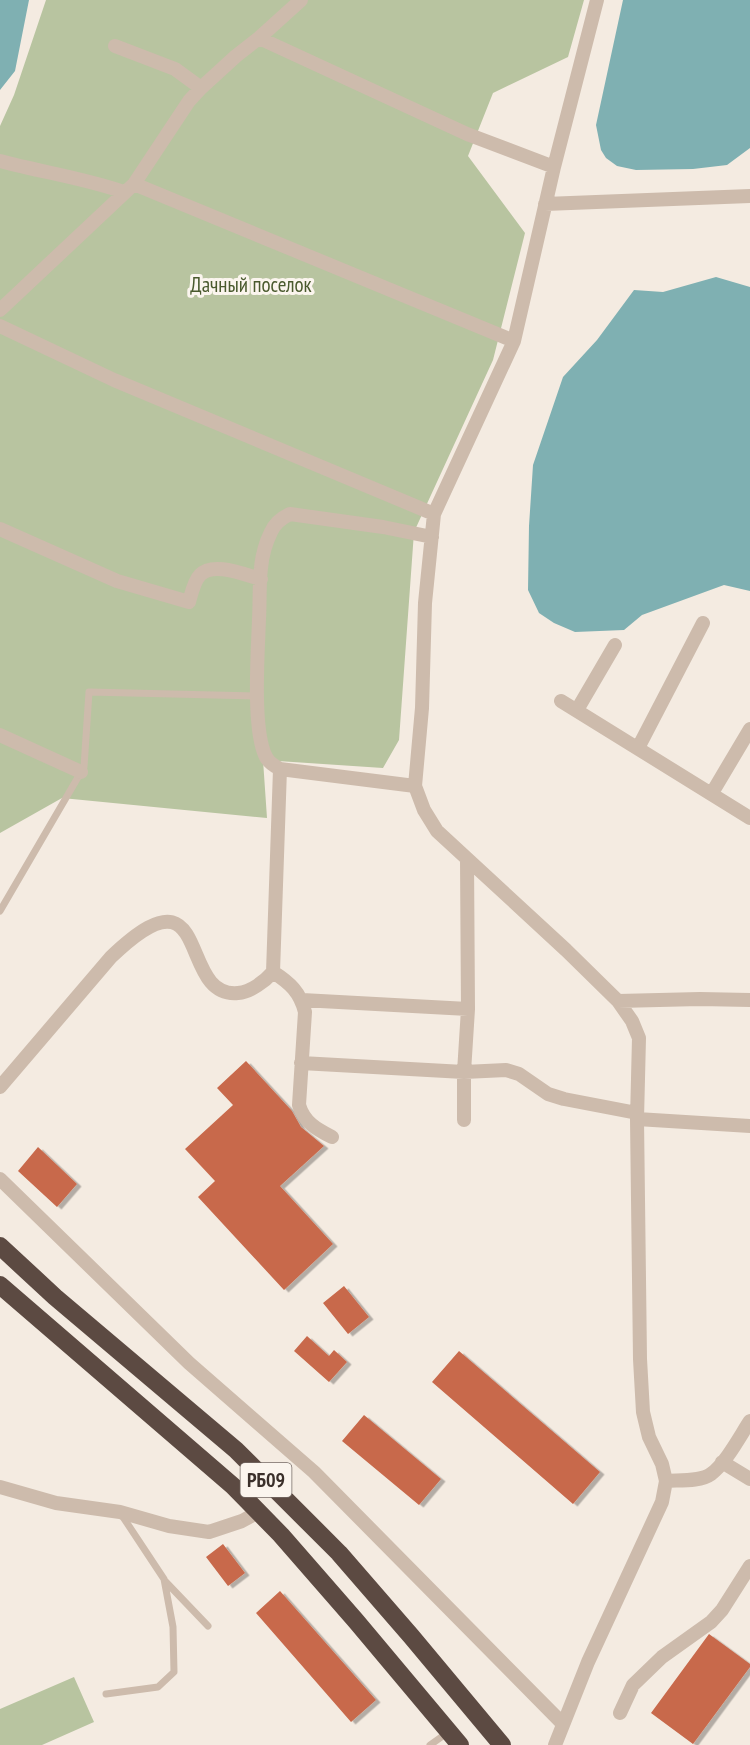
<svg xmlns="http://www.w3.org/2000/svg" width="750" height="1745" font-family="'PT Sans Narrow',sans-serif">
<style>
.green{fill:#b8c4a0}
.water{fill:#7fb0b2}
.building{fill:#c8694b;filter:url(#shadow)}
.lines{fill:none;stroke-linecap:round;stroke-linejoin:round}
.lane{stroke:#cdbbac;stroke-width:7}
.street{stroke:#cdbbac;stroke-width:14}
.highway{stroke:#5c4a42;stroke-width:18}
.labels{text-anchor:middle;stroke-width:6;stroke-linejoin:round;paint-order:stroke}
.shield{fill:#fbf5ee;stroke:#756b66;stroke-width:1.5}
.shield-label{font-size:20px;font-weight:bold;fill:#3b302b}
.park-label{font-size:21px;fill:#4a5a2e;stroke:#fbf5ee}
</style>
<defs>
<filter id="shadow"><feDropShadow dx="4.5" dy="2.5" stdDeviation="0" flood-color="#0004"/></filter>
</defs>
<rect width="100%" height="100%" fill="#f4ebe1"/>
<!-- green -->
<path class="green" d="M46,0H584L568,57L493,93L468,156L525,233L493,360L414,532L399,740L383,768L263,760L267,818L62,798L0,833V126L14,95Z
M74,1677L94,1722L42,1745H0V1709Z"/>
<!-- water -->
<path class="water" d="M0,0H29L15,71L0,90Z
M623,0H750V148L727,165L693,169L636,170L617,166L606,158L601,150L596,125Z
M716,277L750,287V591L724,585L642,615L624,630L575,632L554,623L539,613L528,590L529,526L533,465L563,377L597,340L634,290L663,292Z"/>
<!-- building -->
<path class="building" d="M246,1061L292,1111L301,1127L324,1146L280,1186L333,1244L284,1290L198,1197L215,1181L185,1149L233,1105L217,1088Z
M38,1147L77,1184L57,1207L18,1171Z
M344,1286L369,1317L348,1334L323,1303Z
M307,1336L329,1356L334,1350L347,1362L329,1382L294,1351Z
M459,1351L600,1472L573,1504L432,1382Z
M364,1415L441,1479L419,1505L342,1441Z
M223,1544L245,1573L228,1586L206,1557Z
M280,1591L376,1700L351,1722L256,1613Z
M709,1634L750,1664V1667L693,1744L651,1713Z"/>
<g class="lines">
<!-- lane -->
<path class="lane" d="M0,911L84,767L89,692L258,696
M165,1581L208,1626
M106,1694L158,1687L174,1672L173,1627L164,1579L121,1514
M430,1745L447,1733"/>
<!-- street -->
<path class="street" d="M259,38L467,134L554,167
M115,46L175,69L201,88
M0,161C41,172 84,178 124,192
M134,184L514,341
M545,204L750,196
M0,310L134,184L189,101L201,88L236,56L259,38L301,0
M0,326L114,380L434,514
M0,529L117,581L189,602C191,595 194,581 200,575C213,561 245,575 261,579
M561,701L750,818
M577,710L615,645
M0,735L81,772
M638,748L703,623
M280,769C274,766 269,763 266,757C252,730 258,651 259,619C260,602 259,585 261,568C262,557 266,542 271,532C275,523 281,518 290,514L383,527L432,537
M712,793L750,729
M273,972C290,983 300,992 305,1012L299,1105C304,1122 316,1129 332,1137
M302,1000L468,1009
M618,1001L700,999L750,1000
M301,1063L464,1072L506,1070L519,1074L548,1094L564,1099L637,1113
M0,1087L111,957C214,858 176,999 238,993C251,992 265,981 273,972L280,769L415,786
M637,1119L750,1126
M464,1120V1072L468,1009L467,859
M0,1179L189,1363L314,1472L563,1724
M722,1462L750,1479
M666,1481C679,1480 700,1482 711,1474C726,1463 740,1436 750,1421
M0,1487L56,1503L120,1512L169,1526L209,1532L242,1521L258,1512
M620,1713L633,1685L662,1657L711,1622L722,1610L750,1566
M555,1745L588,1662L662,1502L666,1481L662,1464L649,1437L643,1412L640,1359L637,1119L639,1038L632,1021L618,1001L566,950L437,831L424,810L415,786L422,708L425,603L434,514L514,341L554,167L597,0"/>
<!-- highway -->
<path class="highway" d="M0,1246L55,1297L236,1450L339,1553L411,1636L502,1745
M0,1285L233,1486L281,1535L356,1621L460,1745"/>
</g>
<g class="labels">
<!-- shield labels -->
<rect class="shield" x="240.5" y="1463" width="51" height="34" rx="4.5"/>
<g class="shield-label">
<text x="266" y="1487">РБ09</text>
</g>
<!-- park labels -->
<g class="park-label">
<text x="251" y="292">Дачный поселок</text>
</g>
</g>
</svg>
